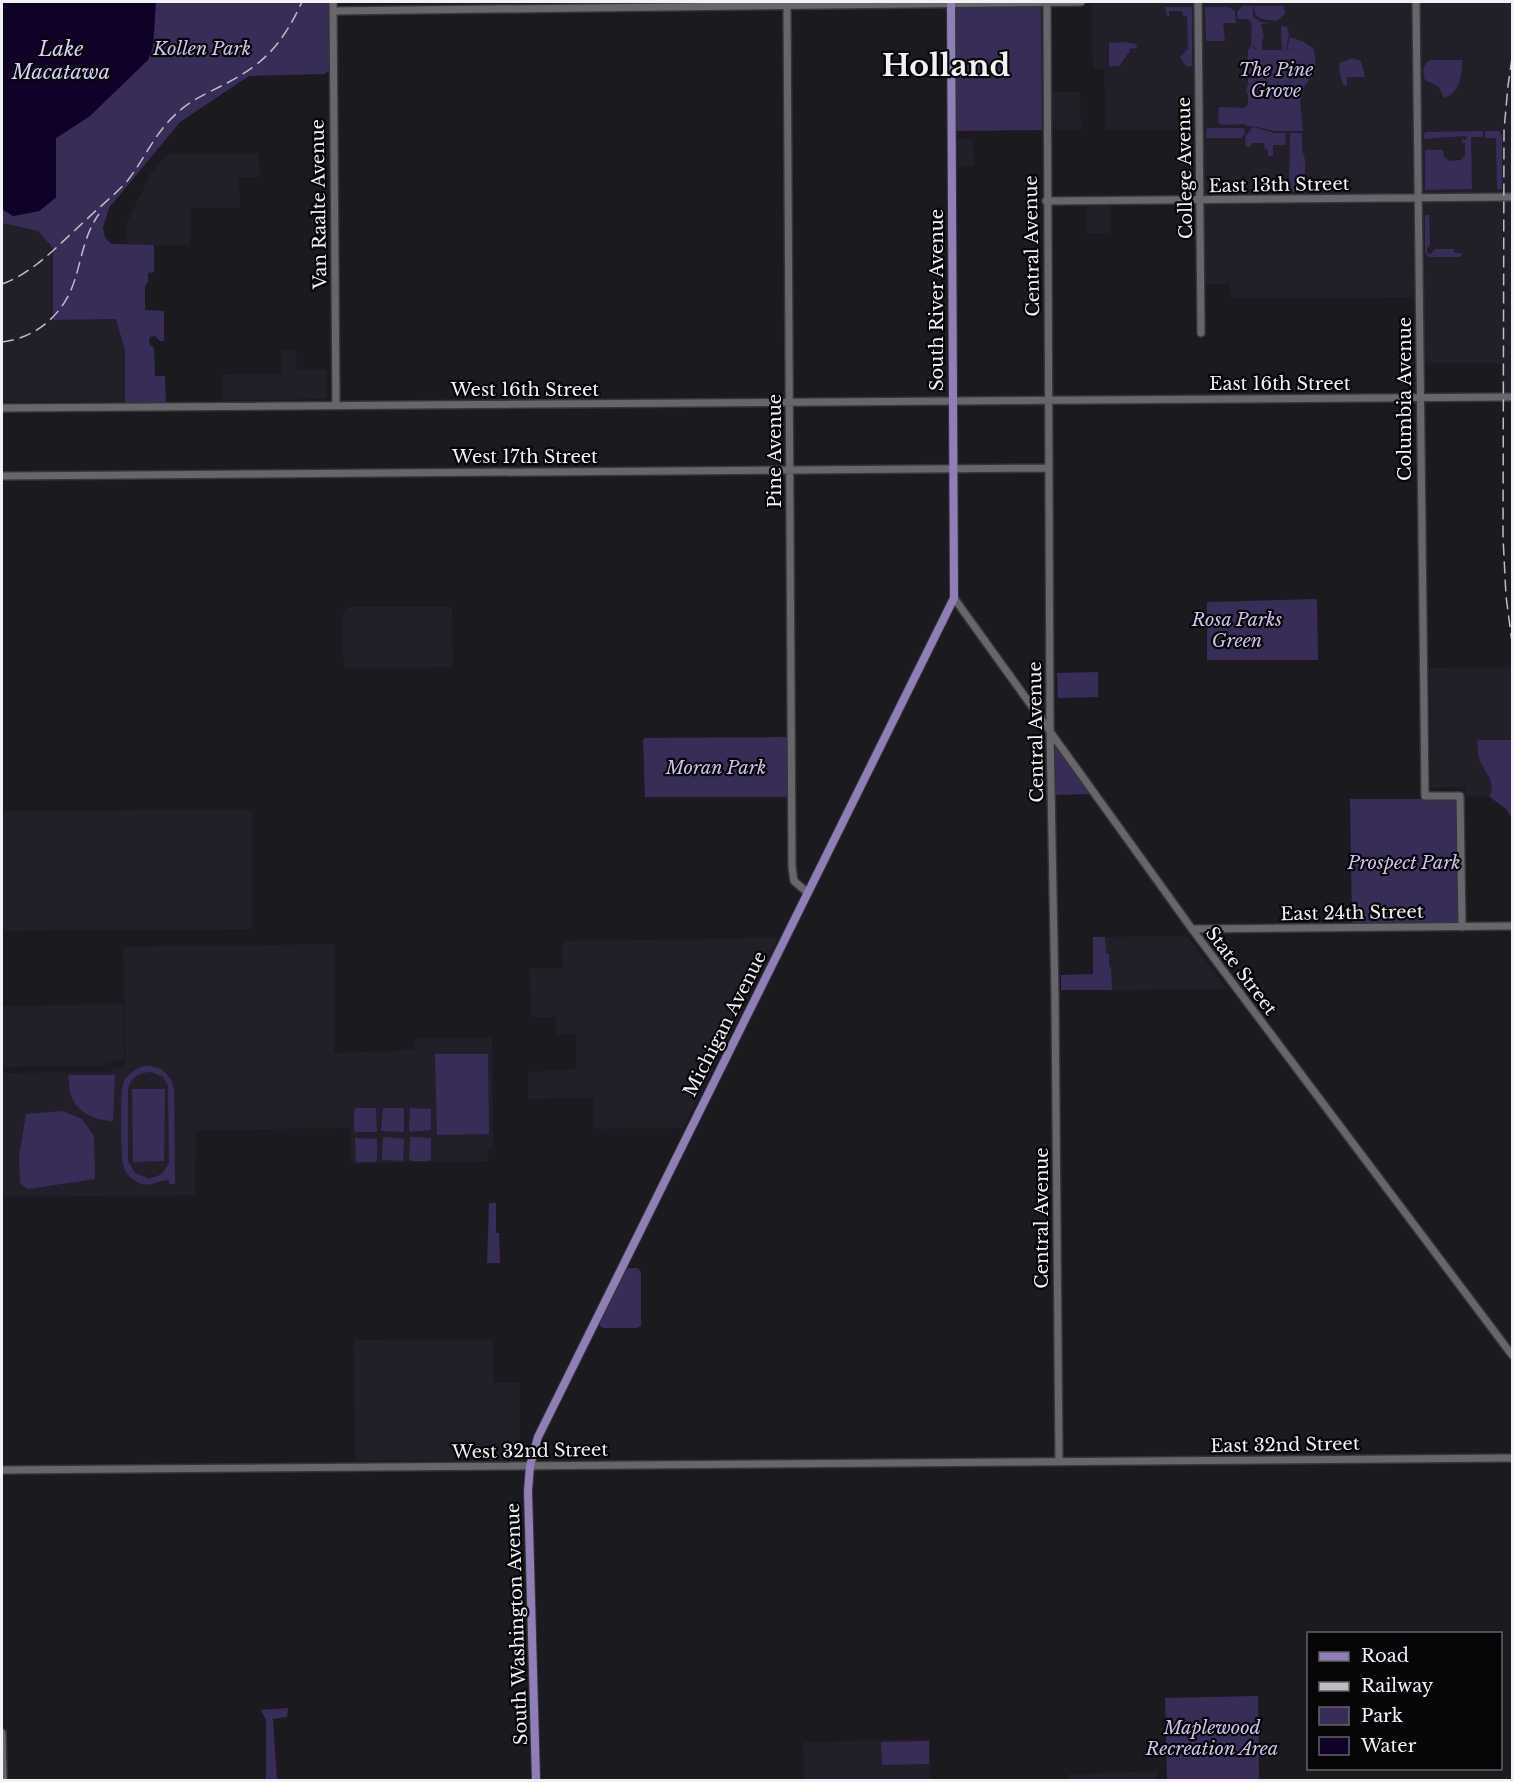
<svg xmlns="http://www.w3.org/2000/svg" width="1514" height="1782" font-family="'Libre Baskerville',serif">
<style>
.built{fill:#221f2b}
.green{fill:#3a2c58;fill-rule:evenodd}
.water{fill:#110128}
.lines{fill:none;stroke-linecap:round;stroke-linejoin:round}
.secondary-casing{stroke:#353439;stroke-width:10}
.primary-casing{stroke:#353439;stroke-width:10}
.secondary{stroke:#67666d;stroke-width:7}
.primary{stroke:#8f7fb6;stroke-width:8}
.rail{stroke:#bebdc2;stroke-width:1.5;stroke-dasharray:12 6;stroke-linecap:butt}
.labels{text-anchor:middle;stroke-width:4.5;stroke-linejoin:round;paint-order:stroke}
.park-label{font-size:18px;font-style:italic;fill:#cdc2ef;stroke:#060508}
.street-label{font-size:18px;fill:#f2f1f6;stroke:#060508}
.water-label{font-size:20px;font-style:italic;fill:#d8cdfb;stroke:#060508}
.town-label{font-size:30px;font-weight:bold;fill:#f2f1f6;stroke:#060508}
</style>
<rect width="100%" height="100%" fill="#1b1a20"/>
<!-- built -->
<path class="built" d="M1091,2H1512V395H1502L1501,363H1420L1419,297L1230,298V284H1201L1200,129L1106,130L1104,69H1093Z
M1050,92H1080L1081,130L1051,129Z
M958,139H973L974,166L955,167V142Z
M259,153L260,177H239L240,208H190V245L127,246V223L150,174L168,154Z
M1110,203V233H1087V204Z
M2,223L38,231L53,248V320L116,319L125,351V401L2,402Z
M282,350H296L297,370L327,369V399L222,400V375L282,374Z
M347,607H452L453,667L346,668L343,660V615Z
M1512,667V818L1506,809L1486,795L1466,796L1465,787L1431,788L1430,668Z
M252,810V929L2,931V811Z
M1187,936L1227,989L1061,990V975L1093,974V937Z
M778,938L683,1128L594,1129L593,1098L528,1099V1072L576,1069V1034H556L555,1017H531L530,968H563L562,941Z
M334,944V1053L414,1050L416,1038H492L493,1148H489L488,1161L351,1164L350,1128L196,1130L195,1195L2,1197V1073L105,1072L126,1066L123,947Z
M123,1004L124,1058L103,1065L2,1067V1006Z
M493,1339V1383H520V1460L355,1461L354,1340Z
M930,1739V1780H804L803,1742Z
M1157,1771L1158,1780H1069V1774Z"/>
<!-- green -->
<path class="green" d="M156,2H329V70L325,74L249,76L180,122L109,208L103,228L105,237L111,244L154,245V272L148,273V282L145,286V310L164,311V341H160L155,336L150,337L149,341L150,345L154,348L155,376H165L166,404H125V351L116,319L53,320V248L38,231L2,223V209L13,216L39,211L56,198V138L90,116Z
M1041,6L1042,130L958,131L955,130V7Z
M1242,6H1253V17L1261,22L1271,23L1261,24L1264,39H1262V50H1282L1281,26L1287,27L1289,35L1286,50L1294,49L1302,43L1294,49H1287L1290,37L1304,42L1314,49L1316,70L1304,87L1300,102L1303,131H1275L1252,126H1246L1245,124L1221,125L1218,122L1219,107L1245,108L1248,104V93L1246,92L1248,84V50L1251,45L1255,49H1257L1251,44L1252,23L1248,19H1238L1237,12Z
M1254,6H1284L1285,14L1276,21L1261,19L1255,14Z
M1165,7H1192V66H1186L1180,57L1188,49L1187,16H1183L1182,11H1169V16H1167Z
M1205,7H1229L1235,11L1236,23H1223L1225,41H1206Z
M1124,42L1136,44L1137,48L1129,49L1130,51L1119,66H1109V43Z
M1352,58L1361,61L1365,77H1347V85H1343L1339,70L1340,63Z
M1430,60H1462C1462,76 1460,92 1444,98L1439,87L1425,80C1422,72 1423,65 1430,60Z
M1253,127L1275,133H1285L1286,145H1273V156H1268V150L1265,149L1264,143H1251L1250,147H1246L1245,137Z
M1207,128H1244L1245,134L1241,138H1206Z
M1483,131V137H1471L1472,189L1425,190V150H1443L1444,158H1447V161L1462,160V157H1465V143H1462V139L1466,140L1467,138L1465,136L1424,139V134L1426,132Z
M1485,131H1499L1502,135V189H1497L1496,138H1485Z
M1290,133H1302V149L1305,160V192H1289Z
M1425,215H1429L1430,245L1427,249V253L1431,254L1435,249H1454V252L1462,254L1461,257H1429L1425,253Z
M1317,599L1318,660H1207V602Z
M1098,672V697L1058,698L1057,673Z
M785,737L788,739L789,793L785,797H645L643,740L645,738Z
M1479,740H1512V818L1506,809L1489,796C1497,784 1486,774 1481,763C1478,757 1478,749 1477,742Z
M1054,743L1090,794L1055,795Z
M1350,799H1451L1457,803V922L1352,924Z
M1093,937H1105L1106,954H1109V967H1111L1112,990H1061V975L1093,974Z
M435,1054H488L489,1134L437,1135Z
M144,1066C160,1065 170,1073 174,1088L175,1184H169V1180C155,1180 148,1191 133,1179C128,1176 124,1170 123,1164C121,1153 120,1093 123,1084C127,1074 134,1069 144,1066ZM152,1072L163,1077L168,1085L169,1163L162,1174L149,1179L135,1173L128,1161V1089C130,1077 140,1072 152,1072Z
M68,1075H115L113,1121C96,1121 76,1112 71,1095C69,1089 69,1081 68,1075Z
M132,1089H165L164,1161L133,1162Z
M356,1108H375L376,1110L377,1131L375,1132H356L354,1131V1110Z
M383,1108H402L404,1110V1130L402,1132L381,1131Z
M410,1108L431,1109V1130L410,1132L409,1130Z
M63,1111L82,1119L94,1136L95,1179L28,1189L20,1183L19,1156L26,1114Z
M383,1137L404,1139L403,1161L382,1160Z
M410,1137L431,1138V1159L429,1161H411L409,1159Z
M355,1138L377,1139V1160L375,1162H356Z
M489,1203H496V1233H499L500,1263H487Z
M628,1268H638L641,1272V1326L637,1328H603L600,1326L599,1320L624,1271Z
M1258,1696L1259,1780H1167L1165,1698Z
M288,1708L287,1717L273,1719L277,1780H266V1720L261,1710Z
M929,1741V1764L882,1765L881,1742Z"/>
<!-- water -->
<path class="water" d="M2,2H156L153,47L148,60L90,116L56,138V197L39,211L13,216L2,209Z"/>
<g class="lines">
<defs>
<path id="secondary" d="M333,2L336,406
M787,2L792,867L794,881L808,893
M1047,2L1050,733L1055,997L1059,1462
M1198,2L1201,333
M1416,2L1425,796H1460L1462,927
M333,11L1081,2
M1046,201L1512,197
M2,408L1512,397
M2,476L1049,468
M954,598L1192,929L1512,1355
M1192,929L1512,926
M2,1470L1512,1458
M2,1733L3,1780"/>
<path id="primary" d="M536,1780L528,1491L530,1466L538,1437L954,598L951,2"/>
</defs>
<!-- secondary casing -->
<use href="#secondary" class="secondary-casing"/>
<!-- primary casing -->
<use href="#primary" class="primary-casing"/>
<!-- secondary -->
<use href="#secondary" class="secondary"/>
<!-- primary -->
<use href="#primary" class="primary"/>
<!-- rail -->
<path class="rail" d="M1512,58L1508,86L1504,130L1503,537L1506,596L1512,642
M2,284C34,273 60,243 85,221C99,207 115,195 128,180C145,158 155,133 176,114C190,100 210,92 227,83C267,62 283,42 302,2
M2,342C37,338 65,313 75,279C82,257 85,233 99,214"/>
</g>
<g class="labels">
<!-- park labels -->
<g class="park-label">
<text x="202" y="55">Kollen Park</text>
<text x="1276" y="76">The Pine<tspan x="1276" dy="21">Grove</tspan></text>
<text x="1237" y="626">Rosa Parks<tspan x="1237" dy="21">Green</tspan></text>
<text x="716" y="774">Moran Park</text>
<text x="1404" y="869">Prospect Park</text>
<text x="1212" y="1734">Maplewood<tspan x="1212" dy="21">Recreation Area</tspan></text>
</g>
<!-- street labels -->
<g class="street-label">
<text transform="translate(1185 168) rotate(-91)" y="6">College Avenue</text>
<text transform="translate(1279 185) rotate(-1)" y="6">East 13th Street</text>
<text transform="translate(319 204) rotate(-91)" y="6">Van Raalte Avenue</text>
<text transform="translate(1032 246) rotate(-91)" y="6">Central Avenue</text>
<text transform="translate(937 300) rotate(-90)" y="6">South River Avenue</text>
<text x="1280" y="390">East 16th Street</text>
<text x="525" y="396">West 16th Street</text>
<text transform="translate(1405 399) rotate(-90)" y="6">Columbia Avenue</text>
<text transform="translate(775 451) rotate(-90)" y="6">Pine Avenue</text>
<text x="525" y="463">West 17th Street</text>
<text transform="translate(1036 732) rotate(-91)" y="6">Central Avenue</text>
<text transform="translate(1352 913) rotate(-1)" y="6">East 24th Street</text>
<text transform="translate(1241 971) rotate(53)" y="6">State Street</text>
<text transform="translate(725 1024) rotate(-63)" y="6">Michigan Avenue</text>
<text transform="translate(1042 1218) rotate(-90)" y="6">Central Avenue</text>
<text transform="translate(1285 1445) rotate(-1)" y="6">East 32nd Street</text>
<text transform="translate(530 1451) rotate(-1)" y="6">West 32nd Street</text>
<text transform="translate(517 1624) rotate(-92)" y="6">South Washington Avenue</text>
</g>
<!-- water labels -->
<g class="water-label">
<text x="61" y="56">Lake<tspan x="61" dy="23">Macatawa</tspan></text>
</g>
<!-- town labels -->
<g class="town-label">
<text x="946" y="76">Holland</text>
</g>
</g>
<!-- border -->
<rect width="1514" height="1782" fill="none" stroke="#f2f1f6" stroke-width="6"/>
<!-- legend -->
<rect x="1307" y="1632" width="195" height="138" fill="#060508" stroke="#646367" stroke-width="1.5"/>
<rect x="1319" y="1652" width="30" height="9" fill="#8f7fb6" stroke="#646367" stroke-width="1.5"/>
<text x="1361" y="1662" font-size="18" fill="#f2f1f6">Road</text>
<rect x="1319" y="1682" width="30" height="9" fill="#bebdc2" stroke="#646367" stroke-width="1.5"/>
<text x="1361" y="1692" font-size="18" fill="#f2f1f6">Railway</text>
<rect x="1319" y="1707" width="30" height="18" fill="#3a2c58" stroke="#646367" stroke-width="1.5"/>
<text x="1361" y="1722" font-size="18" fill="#f2f1f6">Park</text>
<rect x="1319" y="1737" width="30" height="18" fill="#110128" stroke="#646367" stroke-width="1.5"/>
<text x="1361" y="1752" font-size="18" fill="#f2f1f6">Water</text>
</svg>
